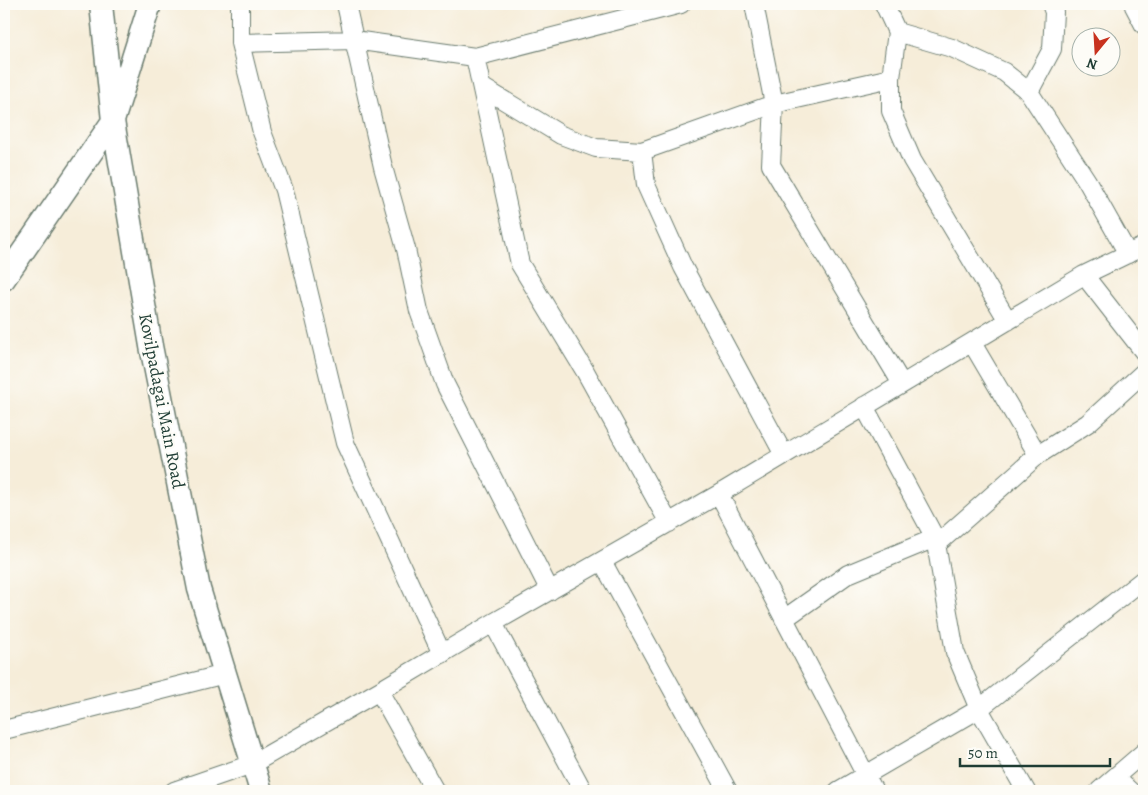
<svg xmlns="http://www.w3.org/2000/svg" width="1148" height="795" font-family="Alegreya,serif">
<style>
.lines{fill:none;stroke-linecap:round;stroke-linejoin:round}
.minor-casing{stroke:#6a7b6e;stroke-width:20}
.tertiary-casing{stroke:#6a7b6e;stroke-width:25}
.minor{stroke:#fff;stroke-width:18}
.tertiary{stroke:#fff;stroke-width:22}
.labels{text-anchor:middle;stroke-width:4.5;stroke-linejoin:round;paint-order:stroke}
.street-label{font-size:18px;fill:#1f3d34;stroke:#fdfcf7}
</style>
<rect width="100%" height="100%" fill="#fdfcf7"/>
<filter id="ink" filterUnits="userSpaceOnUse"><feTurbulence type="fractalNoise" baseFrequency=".02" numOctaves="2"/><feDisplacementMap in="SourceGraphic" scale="10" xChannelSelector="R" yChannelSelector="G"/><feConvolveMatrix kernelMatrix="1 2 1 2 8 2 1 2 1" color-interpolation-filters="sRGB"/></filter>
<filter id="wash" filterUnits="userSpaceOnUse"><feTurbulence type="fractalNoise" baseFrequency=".0096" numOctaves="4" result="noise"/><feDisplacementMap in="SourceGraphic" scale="20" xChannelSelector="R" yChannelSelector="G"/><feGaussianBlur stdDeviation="1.12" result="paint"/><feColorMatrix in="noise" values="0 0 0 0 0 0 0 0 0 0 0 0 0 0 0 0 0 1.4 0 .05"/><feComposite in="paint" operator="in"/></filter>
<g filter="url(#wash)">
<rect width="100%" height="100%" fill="#f6edd9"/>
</g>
<g filter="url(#ink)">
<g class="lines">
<defs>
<path id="minor" d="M240,4V43L262,132L284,190L345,443L442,654
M346,4L383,167L406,249L419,311L445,384L550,591
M754,4L774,104L771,165L902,384
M884,4L897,32L891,78V111L912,160L1008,321
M1139,4L1134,6L1144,25
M897,32L952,48L1004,72L1029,92L1087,181L1128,254
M240,43L354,40L475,57L681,4
M475,57L520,264L585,371L669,523
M482,87L561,135L596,148L642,151L774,104L891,78
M1029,92L1052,49L1054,12L1051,4
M642,151L646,185L683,267L784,455
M1084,275L1144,352
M972,343L1038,455
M864,406L935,538L955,652L979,709L1026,791
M719,494L874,791
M936,545L1038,455L1088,423L1144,372
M602,561L728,791
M784,619L848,574L935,538
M493,623L583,791
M379,691L435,791
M4,730L225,674
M1115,777L1144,752
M174,791L252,764L379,691L493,623L719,494L1084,275L1144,246
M838,791L979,709L1144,579
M1099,791L1115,777L1130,791"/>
<path id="tertiary" d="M101,4L113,121L151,346L199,589L261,791
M4,279L113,121L150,4"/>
</defs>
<!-- minor casing -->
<use href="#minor" class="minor-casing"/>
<!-- tertiary casing -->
<use href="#tertiary" class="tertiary-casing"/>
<!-- minor -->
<use href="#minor" class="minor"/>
<!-- tertiary -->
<use href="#tertiary" class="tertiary"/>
</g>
</g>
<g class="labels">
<!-- street labels -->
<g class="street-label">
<text transform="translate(162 401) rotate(79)" y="6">Kovilpadagai Main Road</text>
</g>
</g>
<!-- margin -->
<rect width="1148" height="795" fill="none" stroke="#fdfcf7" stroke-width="20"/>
<!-- north arrow -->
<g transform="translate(1096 52) rotate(198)"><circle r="24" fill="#fdfcf7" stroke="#a4b0a9"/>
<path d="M0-4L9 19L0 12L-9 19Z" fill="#c8321e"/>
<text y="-8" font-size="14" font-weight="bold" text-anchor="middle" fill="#1f3d34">N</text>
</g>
<!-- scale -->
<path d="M960 758v8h150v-8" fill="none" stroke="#1f3d34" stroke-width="2.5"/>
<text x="968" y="758" font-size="15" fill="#1f3d34" stroke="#fdfcf7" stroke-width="4" paint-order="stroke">50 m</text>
</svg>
